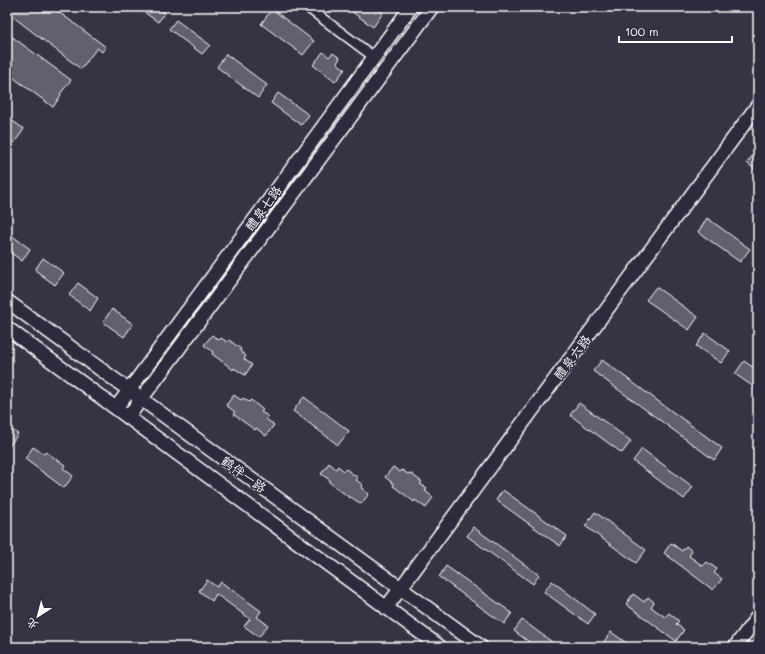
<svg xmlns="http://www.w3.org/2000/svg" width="765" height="654" font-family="Mali,'LXGW WenKai TC',sans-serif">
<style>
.building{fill:#635f6d;stroke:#fff}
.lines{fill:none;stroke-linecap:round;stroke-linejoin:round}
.street-casing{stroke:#fff;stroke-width:12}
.secondary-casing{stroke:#fff;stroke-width:16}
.street{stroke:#2f2a3d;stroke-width:9}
.secondary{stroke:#2f2a3d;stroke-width:13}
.labels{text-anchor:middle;stroke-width:3;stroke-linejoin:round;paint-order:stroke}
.street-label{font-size:13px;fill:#fff;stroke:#2f2a3d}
</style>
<rect width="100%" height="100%" fill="#373345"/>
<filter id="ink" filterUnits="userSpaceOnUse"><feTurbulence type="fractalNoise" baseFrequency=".025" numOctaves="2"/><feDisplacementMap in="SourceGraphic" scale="8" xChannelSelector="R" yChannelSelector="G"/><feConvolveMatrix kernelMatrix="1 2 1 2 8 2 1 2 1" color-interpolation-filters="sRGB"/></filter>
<g filter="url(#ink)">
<!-- building -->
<path class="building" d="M12,7H52L106,47L102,52L97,48L81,69L8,13Z
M137,7H156L165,13L158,22Z
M354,7H374L383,13L373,27L351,11Z
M272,9L314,41L303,55L261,24Z
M176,20L210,45L202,54L169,29Z
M7,33L71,80L60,94L61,95L53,107L7,73Z
M323,52L329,57L333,53L340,58L337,63L345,69L335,82L313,65Z
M226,54L267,85L258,98L217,67Z
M278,93L309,115L301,125L271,103Z
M7,117L24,129L14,143L7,138Z
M758,148V172L747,163Z
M707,218L750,249L740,262L698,232Z
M7,232L30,249L22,261L7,250Z
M43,258L64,273L55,285L35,270Z
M78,283L98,298L90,311L69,295Z
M656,287L698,317L689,330L646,300Z
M112,309L133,324L124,337L103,322Z
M705,333L730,351L721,363L696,346Z
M212,335L219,340L221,338L227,342L229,340L241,349L240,351L246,356L244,359L252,365L245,375L234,368L233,370L227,365L212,354L213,352L204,345Z
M602,360L722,448L714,460L593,371Z
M744,361L758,371V390L735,374Z
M234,395L241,400L243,398L249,402L251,400L263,410L261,412L268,416L266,419L274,425L266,436L256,428L255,430L233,414L235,412L226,405Z
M304,397L349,431L338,445L293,411Z
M579,403L631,441L622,453L570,415Z
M7,426L18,434L7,449Z
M33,447L44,454L46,452L65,465L63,468L73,476L64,488L25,459Z
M642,449L693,487L684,499L633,461Z
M329,463L336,469L338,466L344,471L346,469L358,478L356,480L363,485L361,488L369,494L361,504L351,497L350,498L329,482L330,480L321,474Z
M393,467L400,472L402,470L408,474L410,473L422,482L420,484L427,488L425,491L433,497L426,508L415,500L414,502L408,497L393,486L394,484L385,477Z
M503,490L567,536L560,546L496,500Z
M595,512L646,550L636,563L585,526Z
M473,527L539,575L533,584L467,536Z
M671,543L682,551L686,546L692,551L689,556L703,566L707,562L717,569L714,573L722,579L713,590L664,553Z
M446,566L512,613L504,624L439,577Z
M207,580L217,587L221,582L261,611L257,617L268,625L259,637L244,626L250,619L216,594L212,601L199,591Z
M552,581L595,614L588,624L544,592Z
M633,594L644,602L648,597L654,602L651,607L665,617L669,613L679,621L676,624L684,630L676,641L626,604Z
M522,620L559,647H536L514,631Z
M611,632L632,647H600Z"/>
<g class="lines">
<defs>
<path id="street" d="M307,7L374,57"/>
<path id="secondary" d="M7,301L481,647
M7,328L440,647
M116,408L411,7
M128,417L432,7
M386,608L758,105
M735,647L758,616"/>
</defs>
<!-- street casing -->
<use href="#street" class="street-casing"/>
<!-- secondary casing -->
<use href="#secondary" class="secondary-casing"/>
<!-- street -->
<use href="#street" class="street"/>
<!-- secondary -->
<use href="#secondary" class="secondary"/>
</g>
</g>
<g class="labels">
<!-- street labels -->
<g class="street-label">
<text transform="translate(263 208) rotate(-54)" y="5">醴泉七路</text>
<text transform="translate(572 357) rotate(-53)" y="5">醴泉六路</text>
<text transform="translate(244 474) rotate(36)" y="5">鹤伴一路</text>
</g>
</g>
<!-- margin -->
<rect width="765" height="654" fill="none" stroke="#2f2a3d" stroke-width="24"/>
<rect x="12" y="12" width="741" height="630" fill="none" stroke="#fff" stroke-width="1.5" filter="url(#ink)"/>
<!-- north arrow -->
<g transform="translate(38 616) rotate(216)" stroke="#2f2a3d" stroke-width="3" paint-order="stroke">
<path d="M0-3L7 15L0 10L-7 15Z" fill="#ffffff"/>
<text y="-6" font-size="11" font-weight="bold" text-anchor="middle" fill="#ffffff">北</text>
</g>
<!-- scale -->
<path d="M619 36v6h113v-6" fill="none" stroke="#ffffff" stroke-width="2"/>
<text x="625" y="36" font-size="12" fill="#ffffff" stroke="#2f2a3d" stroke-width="3" paint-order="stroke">100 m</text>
</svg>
